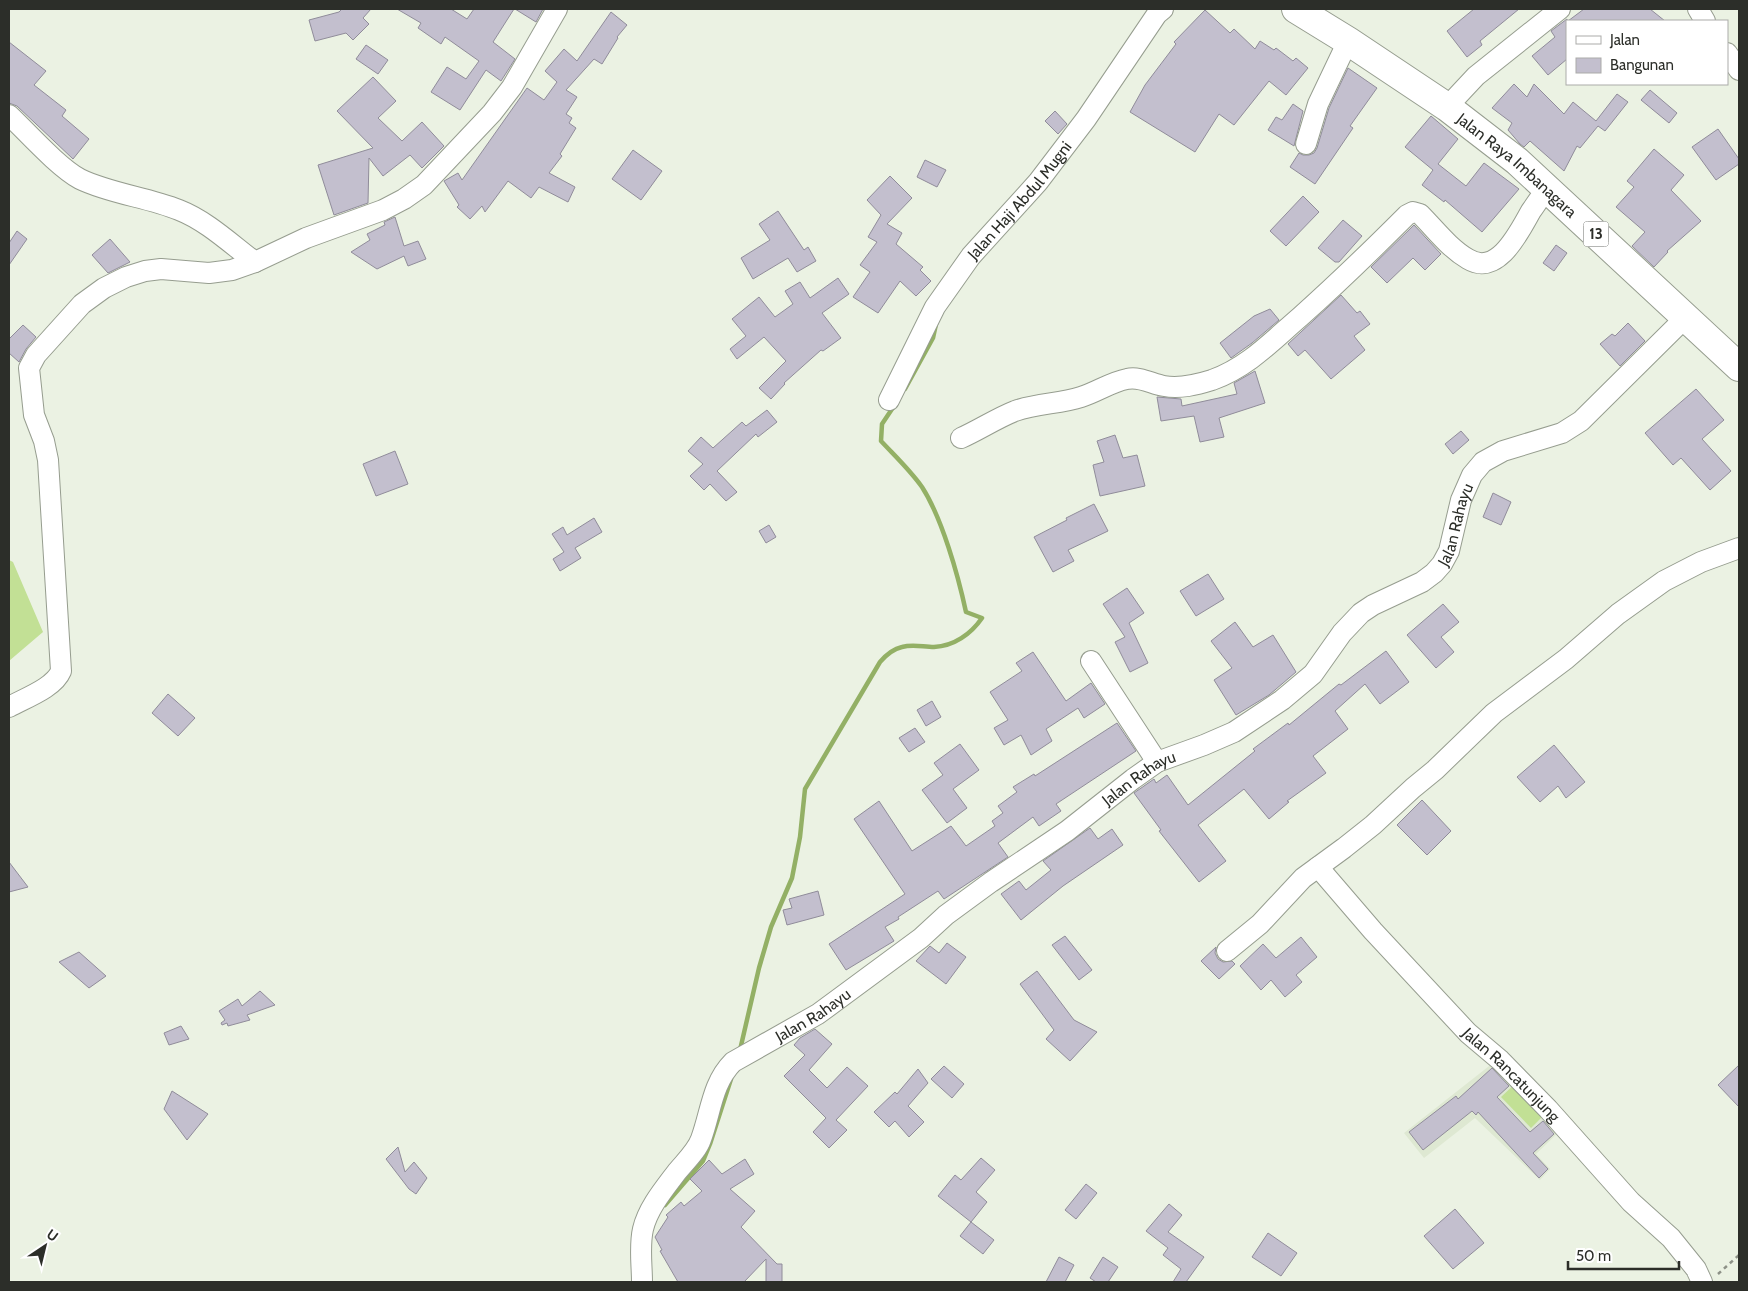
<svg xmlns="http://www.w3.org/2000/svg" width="1748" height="1291" font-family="Cabin,sans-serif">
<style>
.built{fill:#dee8d2}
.green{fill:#c2e095}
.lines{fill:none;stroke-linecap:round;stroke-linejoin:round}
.stream{stroke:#93b065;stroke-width:4.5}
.building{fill:#c3bfce;stroke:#908c9a}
.minor-casing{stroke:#969d8f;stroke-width:22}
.highway-casing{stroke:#969d8f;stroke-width:30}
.path{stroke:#8d9187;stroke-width:2.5;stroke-dasharray:4 4;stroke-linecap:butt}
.minor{stroke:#fff;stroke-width:20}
.highway{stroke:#fff;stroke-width:28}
.labels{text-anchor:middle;stroke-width:4;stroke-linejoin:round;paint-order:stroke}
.shield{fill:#fff;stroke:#6b6d69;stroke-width:1}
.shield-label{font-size:15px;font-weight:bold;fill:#2c2e29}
.street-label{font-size:16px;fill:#2c2e29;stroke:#fff}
</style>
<rect width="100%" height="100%" fill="#ebf2e3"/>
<!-- built -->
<path class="built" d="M1498,1059L1563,1128L1536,1154L1550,1169L1540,1180L1475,1118L1424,1158L1404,1133Z"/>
<!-- green -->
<path class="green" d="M9,560L13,562L43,632L9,661Z
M1517,1082L1546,1113L1531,1128L1501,1097Z"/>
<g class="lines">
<!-- stream -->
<path class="stream" d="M905,389L933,338L936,324
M740,1050L759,968L771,927L792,878L800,837L805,789L880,662C886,655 893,649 902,647C913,644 923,647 934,647C954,646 971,634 982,618L966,612C958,575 942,518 922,487C910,470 895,456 881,441L882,424L894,406
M665,1205L703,1161L710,1144L731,1079"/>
</g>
<!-- building -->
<path class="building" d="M342,9H371L363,18L369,24L353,40L346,33L315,41L309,20L339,12Z
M397,9H451L467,19L474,9H514L493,42L515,59L501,81L486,70L460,110L431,92L447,67L466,79L479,61L445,37L441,44L418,28L421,23Z
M515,9H543L536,22Z
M1474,9H1519L1480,41L1482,45L1467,57L1447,31Z
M1584,9H1650L1665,21H1568Z
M1205,10L1230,33L1234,29L1255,49L1260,41L1274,50L1276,48L1293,61L1296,58L1308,68L1286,95L1269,81L1234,125L1219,114L1195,152L1130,112L1145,85L1176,44L1174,42Z
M611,12L627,25L617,37L618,38L602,64L594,59L566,90L577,97L566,114L572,118L569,123L576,128L560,154L562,156L549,173L575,187L568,202L539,187L531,198L508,181L485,212L482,206L470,219L457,207L459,205L444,181L458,173L462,180L527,88L544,100L557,82L545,71L564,49L577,61Z
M1567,19V59L1548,75L1532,56L1555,37L1551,31Z
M9,42L46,71L34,85L66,110L62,116L89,139L73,159L17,106L9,103Z
M366,45L388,60L378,74L356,59Z
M1348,68L1377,88L1350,126L1353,128L1315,184L1290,167L1299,153L1303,155H1309L1314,153L1317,148L1329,108Z
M373,77L396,101L378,118L402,141L422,122L444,146L422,168L410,155L383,176L369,158L368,203L334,215L318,165L373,148L337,111Z
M1514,84L1527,97L1534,84L1564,114L1573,102L1596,121L1617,94L1628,102L1605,131L1598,126L1580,148L1577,146L1564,171L1530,141L1524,147L1520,144L1508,130L1512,123L1492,108Z
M1650,90L1677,113L1669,123L1641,100Z
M1293,104L1303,111L1294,146L1268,130L1276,117L1282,120Z
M1055,111L1067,124L1058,134L1045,121Z
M1431,116L1458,139L1438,164L1466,186L1484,163L1519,189L1482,232L1445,200L1444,202L1422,185L1433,170L1405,147Z
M1718,129L1739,159V164L1716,180L1692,147Z
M1654,149L1684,175L1671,190L1701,221L1667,251L1668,252L1654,267L1632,246L1645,232L1616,207L1634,187L1627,181Z
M633,150L662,171L641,200L612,179Z
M925,160L946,170L937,187L917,177Z
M890,176L912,198L887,224L902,233L896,244L923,267L920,270L931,281L916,296L900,281L878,313L853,297L870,272L860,265L877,242L868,237L881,215L867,200Z
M1303,196L1319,212L1286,246L1270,231Z
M778,211L804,250L808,247L816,261L797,272L788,258L753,279L741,258L770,240L759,224Z
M395,217L404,246L418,241L426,259L408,266L404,256L377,269L351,252L370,240L367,234L385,225L384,222Z
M1343,220L1362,236L1339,262H1335L1318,248Z
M1414,225L1441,254L1425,270L1413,258L1387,283L1371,267Z
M17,231L27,239L9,265V243Z
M110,239L130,262L108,273L92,255Z
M1556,245L1567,253L1554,271L1543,263Z
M838,278L849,294L822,313L841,338L823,351L821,350L784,383L785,384L771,399L759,388L786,361L764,337L737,359L730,349L746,336L732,319L759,297L775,317L793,304L785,291L800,282L810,298Z
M1341,295L1357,313L1360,311L1370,324L1354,336L1365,350L1331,379L1305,350L1298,356L1288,344Z
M1270,309L1279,320L1252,343L1231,358L1220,343L1254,316Z
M1628,323L1645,341L1620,366L1600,344L1612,334L1615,336Z
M23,325L36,337L26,349L19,362L9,353V339Z
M1255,371L1265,403L1219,418L1224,437L1200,442L1194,416L1161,421L1157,397L1181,399L1182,406L1237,394L1234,383Z
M1696,389L1724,420L1702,439L1731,471L1710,490L1681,458L1673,465L1645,433Z
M767,410L777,422L758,437L756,434L717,471L737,492L726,501L710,484L704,490L690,476L703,464L688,451L701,437L713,448L742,422L746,426Z
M1461,431L1469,440L1453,454L1445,444Z
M1115,435L1123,458L1137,455L1145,486L1100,496L1093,465L1104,462L1097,441Z
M395,451L408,484L376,496L363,464Z
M1493,493L1511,502L1501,525L1483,517Z
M1094,504L1108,531L1068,550L1074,561L1053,572L1034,537L1067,520L1066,518Z
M594,518L602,532L575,548L581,558L560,571L553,559L564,552L552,534L563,527L567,535Z
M769,525L776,537L766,543L759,531Z
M1208,574L1224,599L1196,616L1180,591Z
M1127,588L1144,613L1129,623L1148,663L1130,672L1115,642L1125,637L1103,604Z
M1443,604L1459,622L1441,637L1454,652L1436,668L1407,635Z
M1235,622L1253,647L1273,635L1296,672L1269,695L1236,715L1214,680L1232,668L1211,641Z
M1386,651L1409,682L1380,704L1365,684L1335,711L1348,729L1313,756L1326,773L1287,801L1289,802L1269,819L1244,789L1198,825L1226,861L1199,882L1159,831L1161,830L1134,793L1154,779L1156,783L1167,775L1188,805L1255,751L1253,749L1288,723L1289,725L1339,684L1341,685Z
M1033,652L1066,701L1091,683L1105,704L1084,718L1078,708L1046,729L1052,741L1031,755L1021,735L1004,745L994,728L1008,720L990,692L1022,671L1016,663Z
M168,694L195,718L178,736L152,713Z
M932,701L941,717L926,726L917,710Z
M1117,723L1136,751L1056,804L1061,811L1039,826L1033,817L998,843L1008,857L944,899L938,891L898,917L899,919L885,927L894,941L846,970L829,944L905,894L854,819L879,801L912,851L951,826L966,846L995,826L992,821L1003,813L998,806L1017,792L1013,787L1034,774L1035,776Z
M915,728L925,742L909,752L899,738Z
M960,744L979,770L953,789L967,808L947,823L922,790L943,775L934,763Z
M1554,745L1585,782L1566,798L1558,786L1540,802L1517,777Z
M1422,800L1451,831L1427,855L1397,825Z
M1090,828L1098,839L1112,829L1123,845L1063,886L1021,920L1001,894L1019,881L1026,890L1051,870L1043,861Z
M9,862L28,887L9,892Z
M818,891L824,915L787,925L783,910L792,908L789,899Z
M1065,936L1092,970L1079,980L1052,945Z
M1301,937L1317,957L1296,975L1302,982L1285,997L1271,980L1261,990L1240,966L1263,944L1276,958Z
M947,943L966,957L946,984L916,961L930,946L939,953Z
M1216,947L1215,953L1218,959L1223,962L1232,961L1235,964L1219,979L1201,961Z
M79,952L106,976L89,988L59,962Z
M1037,971L1074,1020L1097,1032L1070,1061L1046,1039L1054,1030L1020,984Z
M260,991L275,1005L247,1015L250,1020L228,1026L227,1023L222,1025L221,1023L225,1020L219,1011L238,999L242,1006Z
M181,1026L189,1039L169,1045L164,1033Z
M815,1029L832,1044L809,1070L827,1088L847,1067L868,1086L836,1120L847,1130L829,1148L813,1132L826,1118L784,1076L805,1055L794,1045L800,1038Z
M1739,1065V1107L1718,1085Z
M944,1066L964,1084L952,1098L931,1079Z
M1492,1068L1509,1086L1497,1097L1530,1132L1543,1121L1554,1134L1533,1153L1548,1169L1539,1178L1478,1112L1476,1115L1472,1111L1423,1150L1409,1132L1456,1096L1458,1099Z
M918,1069L928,1083L908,1106L924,1122L909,1137L895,1121L889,1127L874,1112L895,1092L897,1094Z
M172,1091L208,1114L187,1140L164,1109Z
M398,1147L405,1172L414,1162L427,1178L416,1194L409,1189L386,1159Z
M981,1158L995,1170L976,1192L987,1202L971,1222L938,1196L955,1175L961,1180Z
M745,1159L754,1174L730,1189L755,1211L741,1227L777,1264H782V1282H766V1259L744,1282H678L660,1251L662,1250L655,1237L668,1217L666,1215L681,1202L684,1206L702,1191L690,1179L709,1160L722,1174Z
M1086,1184L1097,1193L1076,1219L1065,1210Z
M1169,1204L1182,1215L1168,1232L1204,1257L1186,1282H1173L1181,1269L1163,1255L1168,1248L1146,1231Z
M1455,1209L1484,1243L1453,1269L1424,1236Z
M971,1222L994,1240L983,1254L960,1236Z
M1268,1233L1297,1253L1281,1276L1252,1257Z
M1059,1257L1074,1265L1065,1282H1046Z
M1103,1257L1118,1267L1108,1282H1096L1090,1278Z"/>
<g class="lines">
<defs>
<g id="minor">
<path d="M1698,9L1705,21"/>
<path d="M1727,53L1739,70"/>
<path d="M1447,107L1476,76L1560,9"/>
<path d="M9,115C28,133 58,167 80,179C111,194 147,197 179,210C207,221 231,244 255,262L306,238L383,210L404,199L424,185L492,113L512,87L557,9"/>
<path d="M1306,144L1318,104L1348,41"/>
<path id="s1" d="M889,400L935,307L971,256L1038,182L1086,119L1157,14L1163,9"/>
<path d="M961,438C979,430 997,418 1015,411C1037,403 1060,404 1081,397C1097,392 1111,382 1127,379C1140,376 1152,384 1164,386C1180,389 1196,385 1212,380C1248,367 1272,341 1300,317C1337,284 1372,250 1407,215L1413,212L1420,214C1435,229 1449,248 1468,259C1498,277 1519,232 1531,211C1536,204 1541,196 1547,189"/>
<path d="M1091,661L1157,762"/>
<path d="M9,707C25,698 54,688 61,671L48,460L44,441L34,415L29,368L36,355L82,304L104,288L126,277L145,271L161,269L209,273L232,270L255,262"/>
<path id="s2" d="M1318,867L1373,931L1468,1033L1500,1060L1548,1109L1631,1202L1671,1238L1696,1269L1702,1282"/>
<path d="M1227,951L1260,924L1303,878L1344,848L1373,825L1413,788L1435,770L1494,713L1566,659L1618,614L1664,581L1701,562L1739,548"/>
<path id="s3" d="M642,1282C642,1265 639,1246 643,1229C648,1208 664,1189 676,1173C684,1163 697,1151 701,1139C711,1112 712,1083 733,1062L818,1014L921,938L946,915L991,882L1067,831L1133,779L1157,762L1204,745L1234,732L1282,700L1313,674L1342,633L1361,613L1373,605L1422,582L1434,573L1442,564L1449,551L1461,500L1472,475L1483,462L1503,451L1562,433L1581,421L1686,317"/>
</g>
<g id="highway">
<path id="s4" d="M1296,9L1348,41L1447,107L1517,161L1739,367"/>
</g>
</defs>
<!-- minor casing -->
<use href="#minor" class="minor-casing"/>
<!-- highway casing -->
<use href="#highway" class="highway-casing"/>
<!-- path -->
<path class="path" d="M1718,1274L1739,1255"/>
<!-- minor -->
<use href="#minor" class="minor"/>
<!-- highway -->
<use href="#highway" class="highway"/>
</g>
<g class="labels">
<!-- shield labels -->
<rect class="shield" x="1583.5" y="221.5" width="25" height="25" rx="4"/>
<g class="shield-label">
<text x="1596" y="239">13</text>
</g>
<!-- street labels -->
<g class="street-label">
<text dy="6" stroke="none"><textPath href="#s4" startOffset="271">Jalan Raya Imbanagara</textPath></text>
<text dy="6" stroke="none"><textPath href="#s1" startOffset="240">Jalan Haji Abdul Mugni</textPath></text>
<text dy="6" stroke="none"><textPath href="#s3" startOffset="1162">Jalan Rahayu</textPath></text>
<text dy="6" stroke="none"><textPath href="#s3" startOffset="742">Jalan Rahayu</textPath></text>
<text dy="6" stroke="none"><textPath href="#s3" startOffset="338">Jalan Rahayu</textPath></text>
<text dy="6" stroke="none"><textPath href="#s2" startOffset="284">Jalan Rancatunjung</textPath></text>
</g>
</g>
<!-- border -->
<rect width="1748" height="1291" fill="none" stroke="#2c2e29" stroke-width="20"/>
<!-- legend -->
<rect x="1566" y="20" width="162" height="65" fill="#ffffff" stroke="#ababa9"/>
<rect x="1576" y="36" width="25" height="8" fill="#ffffff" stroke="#ababa9"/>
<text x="1610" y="45" font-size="15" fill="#2c2e29">Jalan</text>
<rect x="1576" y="58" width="25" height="15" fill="#c3bfce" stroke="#ababa9"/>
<text x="1610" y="70" font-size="15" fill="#2c2e29">Bangunan</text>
<!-- north arrow -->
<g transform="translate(45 1246) rotate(35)" stroke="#ffffff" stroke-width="4" paint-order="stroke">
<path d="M0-4L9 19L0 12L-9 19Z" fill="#2c2e29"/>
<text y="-8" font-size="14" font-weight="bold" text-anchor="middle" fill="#2c2e29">U</text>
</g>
<!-- scale -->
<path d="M1568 1261v8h111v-8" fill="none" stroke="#2c2e29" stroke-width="2.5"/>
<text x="1576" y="1261" font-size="15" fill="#2c2e29" stroke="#ffffff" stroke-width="4" paint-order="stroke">50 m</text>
</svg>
